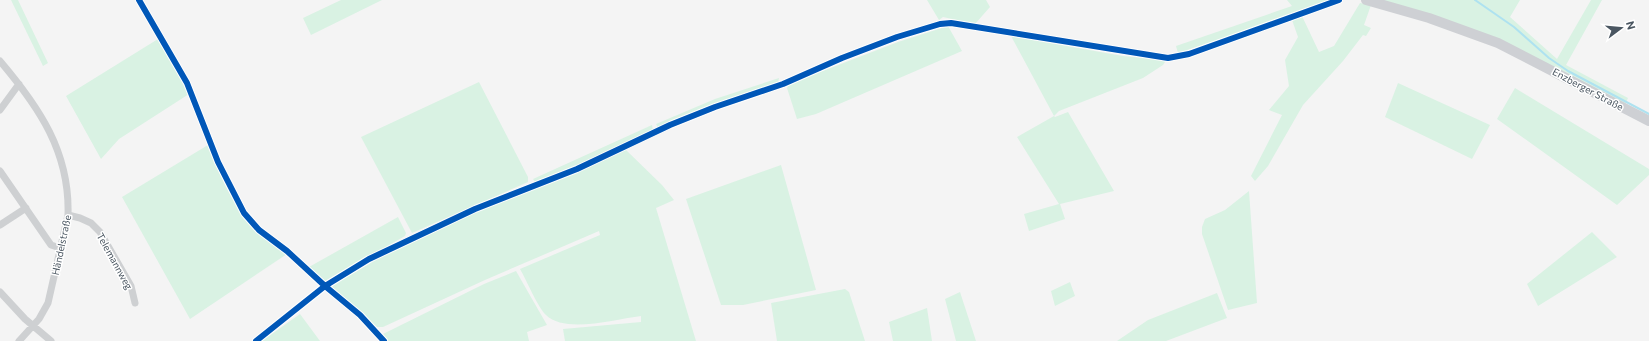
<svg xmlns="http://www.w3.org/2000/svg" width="1649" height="341" font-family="Commissioner,sans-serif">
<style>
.green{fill:#d9f2e3}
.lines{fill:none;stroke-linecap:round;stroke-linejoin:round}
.stream{stroke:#aee2f0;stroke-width:2}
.minor{stroke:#ced0d2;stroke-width:7}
.secondary{stroke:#ced0d4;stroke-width:10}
.cycleway-casing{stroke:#fff;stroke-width:8}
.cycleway{stroke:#0057b8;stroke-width:6}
.labels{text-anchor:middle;stroke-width:3;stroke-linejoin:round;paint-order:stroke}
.street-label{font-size:10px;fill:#4a5661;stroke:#fff}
</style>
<rect width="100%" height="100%" fill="#f4f4f4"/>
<!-- green -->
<path class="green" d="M11,0H18L48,63L43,66Z
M341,0H382L311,35L303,18Z
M927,0H986L990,7L975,24L943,17L939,20Z
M1287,0H1336L1178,53L1176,46L1292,6Z
M1381,0H1520L1510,17L1557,59L1591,0H1602L1566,65L1628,98L1625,105L1553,66Z
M1360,3L1371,5L1364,25L1371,28L1366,36L1363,35L1343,61L1303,105L1268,166L1255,181L1251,176L1282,115L1269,110L1289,86L1285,60L1298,37L1292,20L1302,16L1319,52L1334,46Z
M948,26L962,51L816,114L797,119L787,88L789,84L898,42Z
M1011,36L1123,56L1164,60L1165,62L1163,65L1143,78L1059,111L1054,116L1055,117L1068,112L1114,191L1060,204L1065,219L1029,231L1024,214L1059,204L1017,137L1054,116Z
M158,39L189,94L119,139L101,159L66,96Z
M779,78L778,83L658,128L656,124L715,99Z
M479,82L528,177V182L412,233L361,137Z
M1398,83L1490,125L1472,159L1385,117Z
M1515,88L1649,169V175L1617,205L1497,119Z
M652,125L653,131L576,167L536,183L533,179Z
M208,145C226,192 243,226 287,254L190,319L122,197Z
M626,150L662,185L674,200L656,208L696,341H565L563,329L641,322V316C616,319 565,334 546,315C537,306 527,281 520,269L600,235L599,231L485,280L383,327H377L333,288L332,286C381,255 433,230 486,207C532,186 580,171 626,150Z
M781,165L816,290L743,305H721L686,199Z
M1249,191L1257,303L1228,310L1202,234V227L1205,219L1225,210Z
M398,217L406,233L405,236L325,281L309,267Z
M1592,232L1617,257L1538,306L1527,284Z
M516,271L547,325L527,332L529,341H388L383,334L484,284Z
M1070,282L1075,296L1055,306L1051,291Z
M845,289L849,292L865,341H777L771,303Z
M960,292L976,341H956L945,299Z
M1217,293L1227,318L1166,341H1117L1148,320Z
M927,308L932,341H893L889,322Z
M300,314L320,341H262Z"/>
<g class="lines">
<!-- stream -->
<path class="stream" d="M1475,0L1514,27L1549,58L1568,71L1649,114"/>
<!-- minor -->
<path class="minor" d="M139,0L187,83L218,162L244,213L259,230L287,251L325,286L360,315L384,341
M0,61C39,107 70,152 68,215L48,303L39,319L19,341
M0,110L19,84
M0,171L51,245L60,248
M68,215L80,218L91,223L100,232L131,286L135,303
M0,225L26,208
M0,292L25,319L51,341
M256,341L325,286L369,259L475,209L577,169L670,125L715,107L783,84L842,58L897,37L940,24L951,23L1168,58L1189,54L1339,0"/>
<!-- secondary -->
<path class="secondary" d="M1366,0L1429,18L1498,43L1649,121"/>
<defs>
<path id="cycleway" d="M139,0L187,83L218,162L244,213L259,230L287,251L325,286L360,315L384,341
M256,341L325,286L369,259L475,209L577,169L670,125L715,107L783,84L842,58L897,37L940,24L951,23L1168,58L1189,54L1339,0"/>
</defs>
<!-- cycleway casing -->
<use href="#cycleway" class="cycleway-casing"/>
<!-- cycleway -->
<use href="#cycleway" class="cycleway"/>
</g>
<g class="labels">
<!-- street labels -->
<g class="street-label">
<text transform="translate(1588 89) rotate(28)" y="4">Enzberger Straße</text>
<text transform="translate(61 245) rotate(-78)" y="4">Händelstraße</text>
<text transform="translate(115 261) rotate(61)" y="4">Telemannweg</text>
</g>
</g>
<!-- north arrow -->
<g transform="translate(1621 28) rotate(74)" stroke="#ffffff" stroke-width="3" paint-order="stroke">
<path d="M0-3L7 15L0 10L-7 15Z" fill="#4a5661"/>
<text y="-6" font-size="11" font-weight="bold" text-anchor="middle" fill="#4a5661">N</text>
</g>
</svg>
